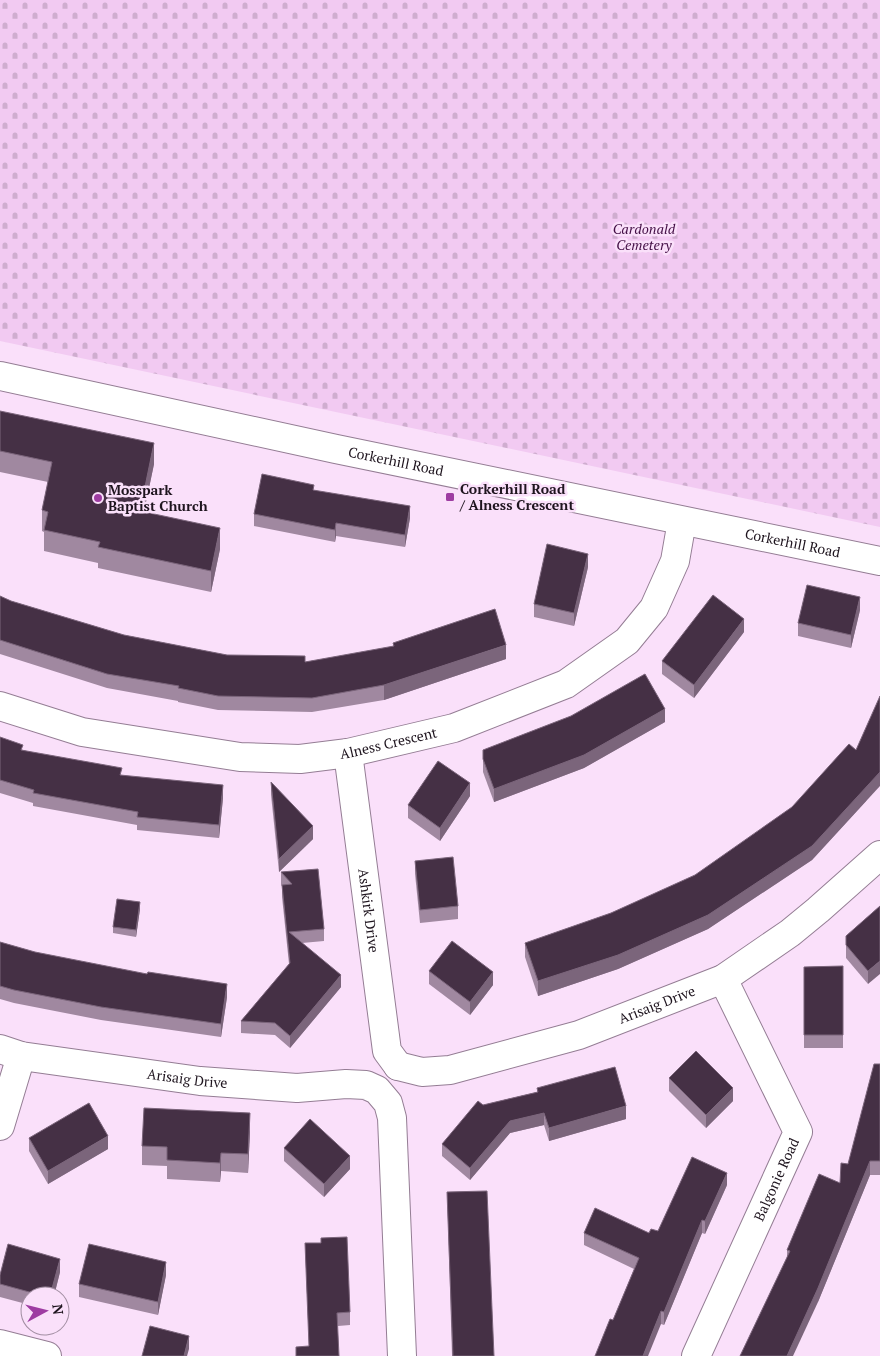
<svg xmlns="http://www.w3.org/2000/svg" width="880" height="1356" viewBox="0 0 880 1356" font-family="'PT Serif',serif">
<defs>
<pattern id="cemetery-stones" width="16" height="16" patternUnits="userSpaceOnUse" patternTransform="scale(1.25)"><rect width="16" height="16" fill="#f2caf2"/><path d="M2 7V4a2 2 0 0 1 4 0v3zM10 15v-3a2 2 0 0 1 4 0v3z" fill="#cfadcf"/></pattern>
</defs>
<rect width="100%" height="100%" fill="#fae0fa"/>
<path fill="url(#cemetery-stones)" d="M0 0H880V527L0 341Z"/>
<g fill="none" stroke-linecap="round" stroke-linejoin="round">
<defs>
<g id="minor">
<path id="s1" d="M0 376 336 449 880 561"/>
<path id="s2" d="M0 706 82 732 240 757 300 759 348 753 454 728 566 684 627 641 654 608 675 561 682 521"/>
<path id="s3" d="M348 753 387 1051 398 1066"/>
<path id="s4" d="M0 1049 21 1056 200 1081 297 1088 346 1084 366 1085 377 1090 388 1103 392 1118 402 1356"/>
<path id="s5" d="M398 1066 422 1072 450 1070 579 1035 723 979 790 933 818 910 880 855"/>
<path d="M0 1126 21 1056"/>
<path d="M0 1344 47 1356"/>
<path id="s6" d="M696 1356 798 1132 723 979"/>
</g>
</defs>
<use href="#minor" stroke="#947d94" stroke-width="30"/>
<use href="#minor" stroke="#fff" stroke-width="28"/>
</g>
<g fill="#a088a0">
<path d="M0 411 154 464 144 511 220 549 211 592 98 568V563L44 551V532L42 531V510L48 482 0 472Z"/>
<path d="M314 490 410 518 405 547 336 536 335 542 254 526V514Z"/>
<path d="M588 567 574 626 534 617V604Z"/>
<path d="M0 596 11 601 124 635 227 655 305 662 393 647V643L506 659 384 700 312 712 218 710 178 702V701L107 688 0 654Z"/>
<path d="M860 610 851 648 798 636V623Z"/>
<path d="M744 632 694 698 662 674V661Z"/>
<path d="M665 722 584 768 494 802 483 772V750Z"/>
<path d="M0 737 23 750 122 775 223 798 219 838 137 830V825L33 806V803L0 793Z"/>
<path d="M271 782 313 839 279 872 271 795Z"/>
<path d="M470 796 440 841 408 818V805Z"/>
<path d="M867 800 812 860 708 929 618 969 538 996 525 957V943L611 913Z"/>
<path d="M415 861 458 906V919L420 923 415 874Z"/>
<path d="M318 869 324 929V941L302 943 341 987 290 1048 275 1035 241 1033V1021L289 964 282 897V886L281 885V872Z"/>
<path d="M880 906 868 984 846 958V936Z"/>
<path d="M140 909 136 937 113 933V927Z"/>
<path d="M0 942 35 952 227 997 221 1037 101 1020 14 1003 0 999Z"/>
<path d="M843 966V1048H804V967Z"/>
<path d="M429 971 493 985 470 1015 429 984Z"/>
<path d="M880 1064V1175H870L818 1302 787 1257V1250L840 1183 848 1164Z"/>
<path d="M669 1078 733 1101 706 1128 669 1091Z"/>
<path d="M537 1088 626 1119 549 1141 544 1125 510 1133 470 1180 442 1156V1144L483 1105 537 1092Z"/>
<path d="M250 1131 248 1173 221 1171 220 1182 167 1179V1166L142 1165V1146Z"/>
<path d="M29 1138 108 1149 48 1184 29 1151Z"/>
<path d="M284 1148 350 1169 324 1197 284 1161Z"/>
<path d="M727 1185 705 1234 702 1233 664 1325 661 1324 613 1320 634 1269 584 1245V1233H649L658 1231Z"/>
<path d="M447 1192 494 1356H452Z"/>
<path d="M305 1243 350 1312V1325L338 1326 309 1346Z"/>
<path d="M60 1272 54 1296H30V1305L0 1297V1275Z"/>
<path d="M166 1275 158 1315 79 1297V1284Z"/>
</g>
<g fill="#7b657b">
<path d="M154 443V464L140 532V511Z"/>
<path d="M410 506V518L405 547V535Z"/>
<path d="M336 523V536L335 542V530Z"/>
<path d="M220 528V549L211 592V571Z"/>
<path d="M588 554V567L574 626V613Z"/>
<path d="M860 597V610L851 648V635Z"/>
<path d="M744 619V632L694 698V685Z"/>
<path d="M506 645V659L384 700V685Z"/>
<path d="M665 709V722L584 768 494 802V789Z"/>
<path d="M880 772V786L812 860 708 929 618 969 538 996V981Z"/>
<path d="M470 783V796L440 841V828Z"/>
<path d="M223 785V798L219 838V825Z"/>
<path d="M313 826V839L279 872V859Z"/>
<path d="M140 902V909L136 937V930Z"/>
<path d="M880 961V974L868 984V971Z"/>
<path d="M493 972V985L470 1015V1002Z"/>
<path d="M341 975V987L290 1048V1036Z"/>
<path d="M227 984V997L221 1037V1024Z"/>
<path d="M733 1088V1101L706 1128V1115Z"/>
<path d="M626 1106V1119L549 1141V1128Z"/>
<path d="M250 1113V1131L248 1173V1154Z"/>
<path d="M544 1113V1125L510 1133 470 1180V1168L510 1121Z"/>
<path d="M108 1136V1149L48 1184V1171Z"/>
<path d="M221 1153V1171L220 1182V1163Z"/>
<path d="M350 1156V1169L324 1197V1184Z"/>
<path d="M870 1161V1175L818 1302 793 1356H787Z"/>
<path d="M727 1173V1185L705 1234V1221Z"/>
<path d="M702 1220V1233L664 1325V1312Z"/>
<path d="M60 1259V1272L54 1296H50Z"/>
<path d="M166 1262V1275L158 1315V1302Z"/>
<path d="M661 1311V1324L648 1356H643Z"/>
<path d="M189 1336V1349L187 1356H184Z"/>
</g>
<g fill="#453045" stroke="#7b657b">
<path d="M0 411 154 443 140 511 220 528 211 571 98 547 100 542 44 530 48 512 42 510 52 462 0 451Z"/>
<path d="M262 474 314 485 313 490 410 506 405 535 336 523 335 530 254 514Z"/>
<path d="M547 544 588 554 574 613 534 604Z"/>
<path d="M807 585 860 597 851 635 798 623Z"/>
<path d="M713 595 744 619 694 685 662 661Z"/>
<path d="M0 596 11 601 124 635 227 655 305 656V662L394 646 393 643 495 609 506 645 384 685 312 698 218 696 178 688 179 686 107 674 0 640Z"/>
<path d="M645 674 665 709 584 755 494 789 483 759V750L571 716Z"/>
<path d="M880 696V772L812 846 708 915 618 955 538 981 525 943 611 913 695 875 792 807 849 744 856 750Z"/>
<path d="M0 737 23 745 21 750 122 768 120 775 223 785 219 825 137 817 138 812 33 793 34 790 0 780Z"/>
<path d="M438 761 470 783 440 828 408 805Z"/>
<path d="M271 782 313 826 279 859Z"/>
<path d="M453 857 458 906 420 910 415 861Z"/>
<path d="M318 869 324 929 289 932 341 975 290 1036 275 1023 241 1021 290 963 282 885 292 884 281 872Z"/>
<path d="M117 899 140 902 136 930 113 927Z"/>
<path d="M880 906V961L868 971 846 945V936Z"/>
<path d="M452 941 493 972 470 1002 429 971Z"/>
<path d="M0 942 35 952 147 974 148 972 227 984 221 1024 101 1007 14 990 0 986Z"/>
<path d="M843 966V1035H804V967Z"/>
<path d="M696 1051 733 1088 706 1115 669 1078Z"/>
<path d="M874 1064H880V1161H870L818 1288 787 1356H740L790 1251 787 1250 819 1174 840 1183 841 1163 848 1164Z"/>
<path d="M615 1067 626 1106 549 1128 544 1113 510 1121 470 1168 442 1144 478 1101 483 1105 538 1092 537 1088Z"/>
<path d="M89 1103 108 1136 48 1171 29 1138Z"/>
<path d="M144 1108 250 1113 248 1154 221 1153 220 1163 167 1160V1147L142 1146Z"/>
<path d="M310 1119 350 1156 324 1184 284 1148Z"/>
<path d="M692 1157 727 1173 705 1221 702 1220 664 1312 661 1311 643 1356H595L610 1319 613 1320 639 1258 584 1233 595 1208 649 1233 651 1229 658 1231Z"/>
<path d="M487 1191 494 1356H453L447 1192Z"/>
<path d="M347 1237 350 1312 337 1313 339 1356H296V1347L309 1346 305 1243H321V1238Z"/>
<path d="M8 1244 60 1259 50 1296H44L0 1284V1275Z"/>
<path d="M89 1244 166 1262 158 1302 79 1284Z"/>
<path d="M150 1326 189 1336 184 1356H142Z"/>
</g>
<g fill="#9e3ca2" stroke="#fae0fa" stroke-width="2">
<rect x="445" y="492" width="10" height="10" rx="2.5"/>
<circle cx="98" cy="498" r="5"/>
</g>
<g text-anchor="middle" stroke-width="5" stroke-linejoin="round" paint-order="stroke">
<g font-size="14" font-style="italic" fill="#430e45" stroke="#fae0fa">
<text x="644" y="234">Cardonald<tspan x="644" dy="16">Cemetery</tspan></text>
</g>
<g font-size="14" fill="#1e141e" stroke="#fae0fa">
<text dy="5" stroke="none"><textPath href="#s1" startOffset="405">Corkerhill Road</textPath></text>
<text dy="5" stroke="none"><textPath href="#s1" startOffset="810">Corkerhill Road</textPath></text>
<text dy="5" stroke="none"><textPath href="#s2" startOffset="396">Alness Crescent</textPath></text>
<text dy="5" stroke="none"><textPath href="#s3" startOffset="159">Ashkirk Drive</textPath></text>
<text dy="5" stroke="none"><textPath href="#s5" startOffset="270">Arisaig Drive</textPath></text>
<text dy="5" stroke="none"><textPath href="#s4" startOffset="190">Arisaig Drive</textPath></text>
<text dy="5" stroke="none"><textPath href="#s6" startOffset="194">Balgonie Road</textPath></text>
</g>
<g font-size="14" font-weight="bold" fill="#1e141e" stroke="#fae0fa" text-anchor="start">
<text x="460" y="494">Corkerhill Road<tspan x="460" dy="16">/ Alness Crescent</tspan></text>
<text x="108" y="495">Mosspark<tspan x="108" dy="16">Baptist Church</tspan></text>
</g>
</g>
<g transform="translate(45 1311) rotate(83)"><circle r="24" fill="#fae0fa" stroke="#a28ea2"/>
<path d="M0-4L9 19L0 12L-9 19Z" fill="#9e3ca2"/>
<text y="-8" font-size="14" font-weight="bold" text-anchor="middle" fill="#1e141e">N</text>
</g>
</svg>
